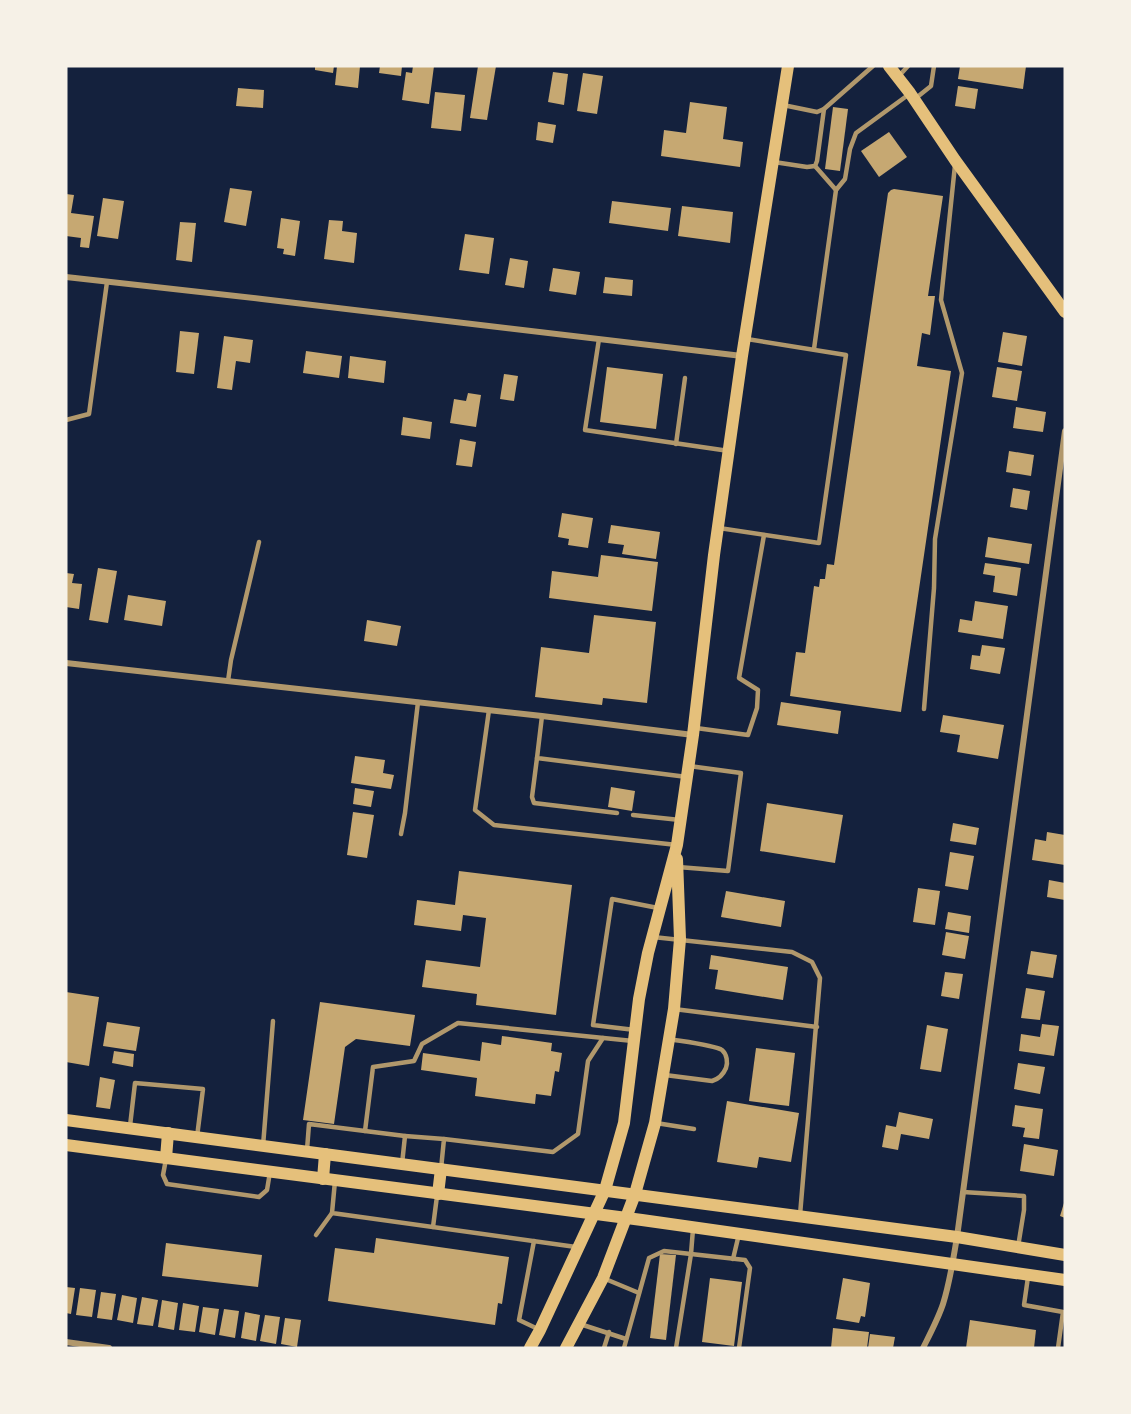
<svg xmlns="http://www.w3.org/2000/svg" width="1131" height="1414" viewBox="0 0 1131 1414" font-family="'Public Sans',sans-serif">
<rect width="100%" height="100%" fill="#14213d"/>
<g fill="#c6a872">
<path d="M315 66H334L333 73 315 70Z"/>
<path d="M337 66H360L358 88 335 85Z"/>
<path d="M380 66H402L401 76 379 73Z"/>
<path d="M413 66H434L429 104 402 100 406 72 412 73Z"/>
<path d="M478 66H496L487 120 470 118Z"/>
<path d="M960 66H1026L1023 89 958 79Z"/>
<path d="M553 72 568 74 564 105 548 102Z"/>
<path d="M583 73 603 76 597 114 577 111Z"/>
<path d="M958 86 978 89 975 109 955 106Z"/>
<path d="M238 88 264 90 263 108 236 106Z"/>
<path d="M435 92 465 95 461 131 431 128Z"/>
<path d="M690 102 727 107 723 139 743 142 740 167 661 156 664 130 686 133Z"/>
<path d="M833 107 848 109 840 171 825 169Z"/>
<path d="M538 122 556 125 553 143 536 140Z"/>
<path d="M889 132 907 157 879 177 861 151Z"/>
<path d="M230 188 252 191 246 226 224 222Z"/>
<path d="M894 189 943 196 928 296H935L930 335 922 333 917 366 951 371 901 712 790 696 796 652 805 653 814 586 819 587 820 579H825L827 564 834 565 888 193 891 190Z"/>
<path d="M66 194 74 195 71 213 94 216 89 248 80 247 81 238 66 236Z"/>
<path d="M103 198 124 201 118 239 97 236Z"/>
<path d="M612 201 671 208 668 231 609 223Z"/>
<path d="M682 206 733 212 730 243 678 236Z"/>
<path d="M281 218 300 221 295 256 283 254 284 249 277 248Z"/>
<path d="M329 220 343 221 342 231 357 233 354 263 324 259Z"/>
<path d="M180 222 196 223 192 262 176 260Z"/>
<path d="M465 234 494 238 489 274 459 270Z"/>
<path d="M510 258 528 261 524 288 505 285Z"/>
<path d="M553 268 580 272 576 295 549 291Z"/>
<path d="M605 277 633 280 632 296 603 293Z"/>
<path d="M180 331 199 333 194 374 176 372Z"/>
<path d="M1003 332 1027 336 1022 366 998 362Z"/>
<path d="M224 336 253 340 250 363 236 361 232 390 217 388Z"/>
<path d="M306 351 342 356 339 378 303 373Z"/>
<path d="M350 356 386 361 384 383 348 378Z"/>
<path d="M607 367 663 374 656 429 600 422Z"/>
<path d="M997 367 1022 371 1017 401 992 397Z"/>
<path d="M504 374 518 376 514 401 500 399Z"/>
<path d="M468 393 481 395 476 427 450 423 454 399 466 401Z"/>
<path d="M1016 407 1046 412 1043 432 1013 428Z"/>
<path d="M403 417 432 422 430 439 401 435Z"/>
<path d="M460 439 476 442 472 467 456 465Z"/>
<path d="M1009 451 1034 455 1031 476 1006 472Z"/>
<path d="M1013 488 1030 491 1027 510 1010 507Z"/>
<path d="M562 513 593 518 588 548 568 545 569 539 558 537Z"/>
<path d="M611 525 660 532 656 559 622 554 624 545 608 543Z"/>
<path d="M988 537 1032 544 1029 564 985 557Z"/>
<path d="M601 555 658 562 652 611 549 598 552 571 598 577Z"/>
<path d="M985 563 1021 568 1017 596 993 592 995 576 983 574Z"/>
<path d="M98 568 117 571 108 623 89 620Z"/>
<path d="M66 573 74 574 72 583 82 584 79 609 66 607Z"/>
<path d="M128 595 166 601 162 626 124 620Z"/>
<path d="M975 601 1008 606 1003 639 958 632 960 619 972 621Z"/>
<path d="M594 615 656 622 647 703 603 698 602 705 535 697 541 647 589 653Z"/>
<path d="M367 620 401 626 397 646 364 641Z"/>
<path d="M982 645 1005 648 1000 674 970 669 972 655 980 656Z"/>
<path d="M781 702 841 711 838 734 777 725Z"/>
<path d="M943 715 1004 725 998 759 957 752 960 735 940 732Z"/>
<path d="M355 756 385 760 383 773 394 775 391 789 351 783Z"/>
<path d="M611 787 635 791 632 811 608 807Z"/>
<path d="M355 788 374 791 371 807 353 804Z"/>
<path d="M767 803 843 815 835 863 760 851Z"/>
<path d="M353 812 374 815 367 858 347 855Z"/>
<path d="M953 823 979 828 976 845 950 841Z"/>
<path d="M1047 832 1065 835V865L1032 860 1035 839 1046 841Z"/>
<path d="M950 852 974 856 968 890 945 886Z"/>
<path d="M459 871 572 885 556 1015 476 1005 477 994 422 987 426 960 480 967 486 918 463 915 461 931 414 925 417 900 455 905Z"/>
<path d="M1049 880 1065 883V900L1047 897Z"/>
<path d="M918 888 940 891 935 925 913 922Z"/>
<path d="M726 891 785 901 781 927 721 917Z"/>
<path d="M948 912 971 916 969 933 945 929Z"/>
<path d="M946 932 969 936 965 959 942 955Z"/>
<path d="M1031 951 1057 955 1053 978 1027 974Z"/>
<path d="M711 955 788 967 783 1000 715 989 718 970 709 969Z"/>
<path d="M945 972 963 974 959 999 941 996Z"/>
<path d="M1026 988 1045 991 1040 1020 1021 1018Z"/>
<path d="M66 992 99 997 89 1066 66 1062Z"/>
<path d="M320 1002 415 1015 410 1046 356 1039 345 1047 334 1124 303 1120Z"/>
<path d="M107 1022 140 1027 136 1051 103 1046Z"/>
<path d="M1042 1024 1059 1026 1054 1056 1019 1051 1021 1034 1040 1037Z"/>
<path d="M927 1025 948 1029 941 1072 920 1069Z"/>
<path d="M502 1036 552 1043 551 1051 562 1053 559 1072 555 1071 551 1096 536 1094 535 1104 475 1096 477 1078 421 1070 423 1053 480 1061 482 1042 501 1045Z"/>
<path d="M756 1048 795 1053 789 1106 749 1101Z"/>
<path d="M114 1051 134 1054 133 1067 112 1063Z"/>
<path d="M1018 1063 1045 1067 1040 1094 1014 1089Z"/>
<path d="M100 1077 115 1080 110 1109 96 1107Z"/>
<path d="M727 1101 799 1113 791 1162 759 1157 757 1168 717 1162Z"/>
<path d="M1015 1105 1043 1109 1039 1139 1023 1137 1025 1128 1012 1126Z"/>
<path d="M899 1112 933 1119 929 1139 901 1134 898 1150 882 1147 886 1125 896 1127Z"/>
<path d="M1024 1144 1058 1150 1054 1176 1020 1171Z"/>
<path d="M1064 1203H1065V1218L1060 1216Z"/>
<path d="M376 1238 509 1257 502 1304 498 1303 495 1325 328 1301 335 1248 374 1253Z"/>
<path d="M166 1243 262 1255 258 1287 162 1276Z"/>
<path d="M660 1254 676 1255 666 1340 650 1338Z"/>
<path d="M710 1278 742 1282 734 1346 702 1342Z"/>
<path d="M843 1278 870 1283 865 1317 861 1316 859 1323 836 1319Z"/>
<path d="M66 1287 75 1288 71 1314 66 1313Z"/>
<path d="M80 1288 96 1290 92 1317 76 1315Z"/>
<path d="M101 1292 116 1294 112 1320 97 1318Z"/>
<path d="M122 1295 137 1298 133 1323 117 1320Z"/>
<path d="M142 1297 158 1300 153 1326 137 1324Z"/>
<path d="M162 1300 178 1303 174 1330 158 1327Z"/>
<path d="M183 1303 199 1306 195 1332 179 1330Z"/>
<path d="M203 1307 219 1309 215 1335 199 1332Z"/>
<path d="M224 1309 239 1311 235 1338 219 1335Z"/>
<path d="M245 1312 260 1315 256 1341 241 1338Z"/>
<path d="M265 1315 280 1317 276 1344 260 1341Z"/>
<path d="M285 1318 301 1320 297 1347 281 1344Z"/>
<path d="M970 1320 1036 1330 1034 1348H966Z"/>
<path d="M833 1328 869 1332 867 1348H831Z"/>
<path d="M870 1334 895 1337 893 1348H868Z"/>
</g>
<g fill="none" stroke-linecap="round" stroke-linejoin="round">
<g stroke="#b1986c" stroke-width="4.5">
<path d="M898 77 908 66"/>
<path d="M916 98 931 86 934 66"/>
<path d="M783 105 817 112 824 109 873 66"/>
<path d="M774 162 807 167 815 166 817 161 824 109"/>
<path d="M815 166 836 190"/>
<path d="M599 339 585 430 729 451"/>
<path d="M814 349 836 190 845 179 850 149 856 133 908 95"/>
<path d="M66 420 89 414 107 282"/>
<path d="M676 444 685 378"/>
<path d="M719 528 819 543 846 355 747 339"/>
<path d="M228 681 231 660 259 542"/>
<path d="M924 709 934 588 935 539 962 373 941 300 955 165"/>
<path d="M489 710 475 810 494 825 677 845"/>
<path d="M542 716 537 758 687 777"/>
<path d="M696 728 748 735 757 708 758 690 739 678 764 535"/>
<path d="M537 758 532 797 534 803 617 813"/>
<path d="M633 815 680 820"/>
<path d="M401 834 405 813 418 702"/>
<path d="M678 867 728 871 741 773 689 766"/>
<path d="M653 937 792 952 812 962 820 978 800 1215"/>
<path d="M674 1009 817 1027"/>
<path d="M635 1030 593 1025 612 899 658 908"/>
<path d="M665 1075 712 1081C719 1079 723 1075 726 1068 728 1063 727 1054 722 1050 715 1045 680 1041 669 1039"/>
<path d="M656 1123 694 1129"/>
<path d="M130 1126 135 1083 203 1089 197 1137"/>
<path d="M365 1131 373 1067 414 1061 422 1044 458 1023 633 1041"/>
<path d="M405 1136 444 1139 441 1169"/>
<path d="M444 1139 553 1152 578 1134 588 1061 603 1038"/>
<path d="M263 1146 273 1021"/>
<path d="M307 1150 309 1124 405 1136 402 1164"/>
<path d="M166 1159 163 1175 167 1184 259 1197 267 1190 270 1172"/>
<path d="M335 1181 332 1213 576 1247"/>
<path d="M963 1192 1024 1196V1210L1018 1247"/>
<path d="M433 1227 437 1196"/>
<path d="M316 1235 332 1213"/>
<path d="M534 1241 519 1320 538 1329"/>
<path d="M733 1259 739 1234"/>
<path d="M1028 1277 1024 1305 1063 1312 1058 1348"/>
<path d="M603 1278 639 1293"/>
<path d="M580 1324 626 1339"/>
<path d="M604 1348 609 1332"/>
<path d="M624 1348 649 1258 664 1251 745 1260 750 1268 739 1348"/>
<path d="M676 1348 691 1254 693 1229"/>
</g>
<g stroke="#b1986c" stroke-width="6">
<path d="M66 277 262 299 742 356"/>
<path d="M66 663 542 716 693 735"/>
<path d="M66 1342 109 1348"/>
<path d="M923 1348C930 1334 938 1319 943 1304 950 1282 953 1260 957 1237L1065 431"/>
</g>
<g stroke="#e5c07b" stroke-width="12">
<path d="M889 66 910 93 955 160 1065 312"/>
<path d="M66 1120 957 1237 1065 1255"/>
<path d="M66 1145 642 1220 1065 1280"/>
<path d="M166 1158 168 1133"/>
<path d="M323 1179 325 1154"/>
<path d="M438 1194 441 1169"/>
<path d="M530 1348 540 1330 605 1190 624 1123 639 999 648 953 677 845 693 735 714 555 742 356 788 66"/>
<path d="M566 1348 603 1278 635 1194 655 1123 674 1009 680 939 677 859"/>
</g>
</g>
<rect width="1131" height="1414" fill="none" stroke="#f6f1e7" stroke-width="135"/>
</svg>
